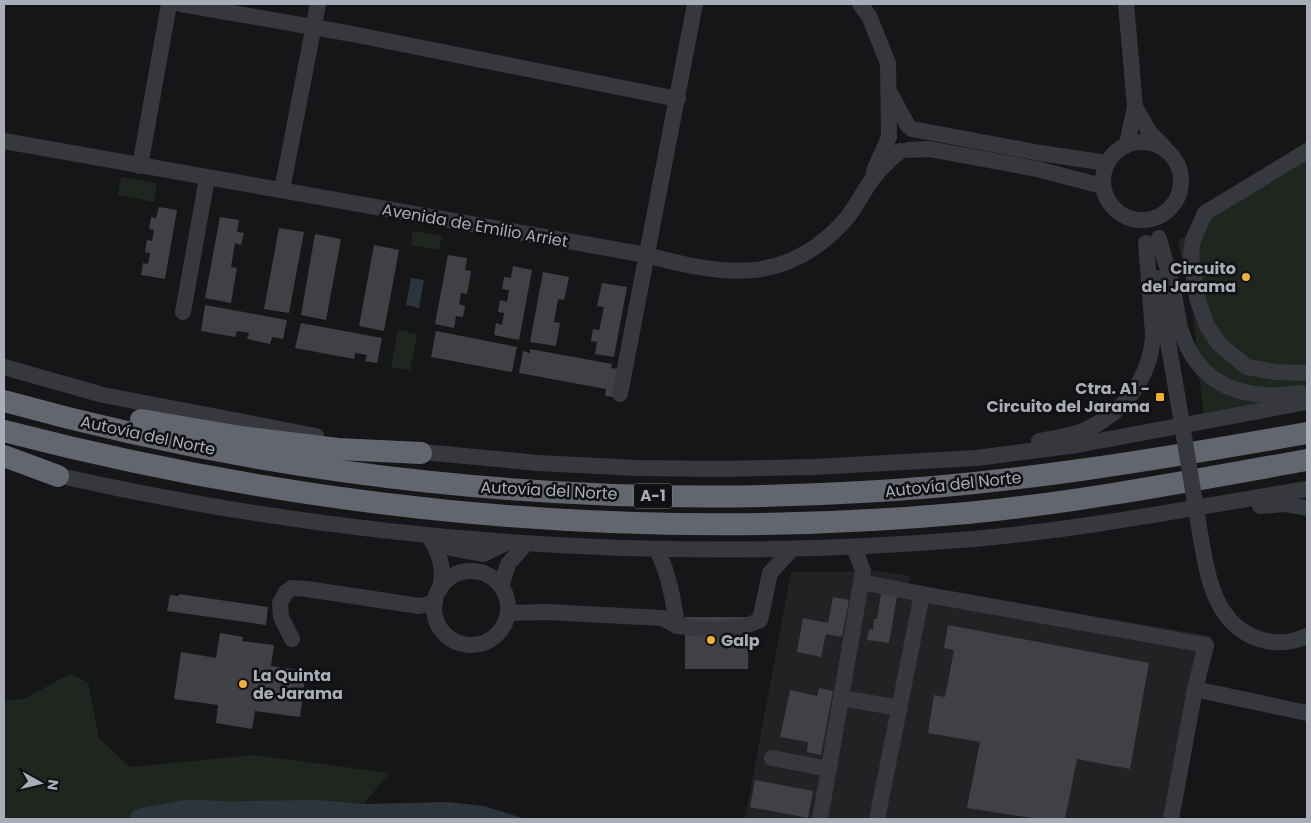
<svg xmlns="http://www.w3.org/2000/svg" width="1311" height="823" viewBox="0 0 1311 823" font-family="Poppins,sans-serif">
<rect width="100%" height="100%" fill="#161618"/>
<path fill="#222225" d="M880 571 911 576 909 584 1211 636 1176 819H745L791 572Z"/>
<g fill="#1e261f">
<path d="M1307 148V397L1203 413 1193 313 1178 241Z"/>
<path d="M121 177 157 183 154 202 118 195Z"/>
<path d="M413 231 442 236 439 250 411 245Z"/>
<path d="M398 330 417 334 410 370 391 367Z"/>
<path d="M70 674 88 682 99 738 130 767 254 755 389 773 364 804 320 800 226 810 221 819H4V700L24 699Z"/>
</g>
<g fill="#2c353c">
<path d="M411 278 424 280 419 308 406 305Z"/>
<path d="M320 800 364 804 448 802 484 806 525 819H221L226 810 240 801Z"/>
</g>
<g fill="none" stroke-linecap="round" stroke-linejoin="round">
<path stroke="#2c353c" stroke-width="21" d="M140 819 187 810 256 813"/>
</g>
<g fill="#404145">
<path d="M159 207 177 210 165 279 141 275 143 263 148 264 150 253 145 252 147 240 152 241 154 230 149 229 151 217 156 218Z"/>
<path d="M220 217 239 220 237 232 244 233 241 245 235 243 231 267 237 268 231 303 205 298Z"/>
<path d="M279 228 304 232 289 313 264 309Z"/>
<path d="M315 234 341 239 326 320 301 315Z"/>
<path d="M374 245 399 250 384 331 359 326Z"/>
<path d="M448 255 467 258 465 270 471 271 467 294 461 293 459 304 465 306 463 317 456 316 454 328 435 324Z"/>
<path d="M513 266 532 270 519 340 494 335 496 323 502 325 504 313 498 312 500 300 507 302 509 290 502 289 504 277 511 278Z"/>
<path d="M543 272 569 277 564 300 558 299 554 322 560 323 556 346 530 342Z"/>
<path d="M602 283 627 287 614 357 595 354 597 342 591 341 593 329 599 330 604 307 597 306Z"/>
<path d="M205 305 287 320 283 339 272 337 270 344 247 339 249 333 237 331 235 337 201 331Z"/>
<path d="M301 323 382 338 377 363 365 361 367 355 355 353 354 359 295 348Z"/>
<path d="M436 331 517 347 512 372 431 357Z"/>
<path d="M530 349 612 364 611 368 619 369 613 397 605 396 606 389 519 373 523 351 530 353Z"/>
<path d="M179 594 268 607 266 625 167 611 170 595 179 596Z"/>
<path d="M881 594 897 596 889 643 867 640 869 629 873 630 874 619H877Z"/>
<path d="M833 597 849 600 842 637 826 634 821 657 797 652 803 618 828 623Z"/>
<path d="M685 617H749L748 669H685Z"/>
<path d="M948 625 1149 663 1130 769 1077 759 1065 819H1038L967 808 980 742 928 733 934 695 945 697 954 650 944 648Z"/>
<path d="M220 633 243 637 242 641 274 645 271 666 306 671 300 717 255 711 252 729 216 723 218 705 174 699 181 652 216 658Z"/>
<path d="M819 688 833 691 821 755 807 752 808 742 780 737 790 690 817 696Z"/>
<path d="M755 780 813 791 808 818 750 807Z"/>
</g>
<g fill="none" stroke-linecap="round" stroke-linejoin="round">
<g stroke="#37383d" stroke-width="16">
<path d="M181 4 347 33 678 99"/>
<path d="M860 4 869 16 888 63 889 137 874 171"/>
<path d="M1126 4 1135 107 1127 144"/>
<path d="M890 93 908 126"/>
<path d="M1135 107 1150 133 1164 147"/>
<path d="M912 129 1040 153 1107 163"/>
<path d="M4 141 646 255C725 276 787 286 846 219 855 209 861 195 869 184 877 171 888 161 900 151"/>
<circle cx="1142" cy="181" r="39"/>
<path d="M908 150 929 149 1037 169 1102 186"/>
<path d="M1307 151 1205 213 1193 240 1191 254 1197 298 1207 326 1219 344 1247 367 1275 372 1307 373"/>
<path d="M140 166 169 4"/>
<path d="M282 190 318 4"/>
<path d="M1159 238C1163 255 1169 272 1173 289 1176 303 1177 317 1181 331 1200 388 1245 401 1300 393"/>
<path d="M1157 278 1178 400"/>
<path d="M183 312 207 178"/>
<path d="M4 367 103 395 316 436"/>
<path d="M620 394 695 4"/>
<path d="M1039 441C1054 438 1071 436 1085 430 1124 413 1151 377 1153 334L1146 243"/>
<path d="M412 451 538 463 638 468 721 469 814 467 976 458 1077 445 1307 402"/>
<path d="M47 473C353 543 660 565 973 539 1085 529 1196 507 1307 489"/>
<path d="M1260 506 1285 504 1307 508"/>
<path d="M1201 539C1208 578 1215 624 1259 639 1275 644 1292 643 1307 636"/>
<path d="M431 540C441 556 444 570 440 589"/>
<path d="M434 545 483 554 504 544"/>
<path d="M657 550C669 574 673 598 677 626 706 630 733 634 760 620L770 573 792 549"/>
<circle cx="471" cy="608" r="37"/>
<path d="M861 582 922 594"/>
<path d="M501 586 508 564 525 545"/>
<path d="M508 613 547 612 662 618 677 626"/>
<path d="M292 639 281 617 280 603 286 592 292 588 307 589 419 606 435 603"/>
<path d="M1195 689 1307 713"/>
<path d="M841 698 900 708"/>
<path d="M772 758 829 769"/>
<path d="M820 819 863 571 854 547"/>
<path d="M877 819 922 594 1206 645 1195 689 1171 819"/>
</g>
<g stroke="#63666e" stroke-width="22">
<path d="M4 401C281 478 574 509 862 492 1012 484 1160 459 1307 433"/>
<path d="M141 420 241 437 338 449 421 453"/>
<path d="M4 431C321 513 641 543 967 513 1082 502 1194 480 1307 460"/>
<path d="M4 456 58 476"/>
</g>
<path stroke="#37383d" stroke-width="16" d="M1178 400 1201 539"/>
</g>
<g fill="#f2b134" stroke="#111113" stroke-width="2">
<circle cx="1246" cy="277" r="5"/>
<rect x="1155" y="392" width="10" height="10" rx="2.5"/>
<circle cx="711" cy="640" r="5"/>
<circle cx="243" cy="684" r="5"/>
</g>
<g text-anchor="middle" stroke-width="5" stroke-linejoin="round" paint-order="stroke">
<rect fill="#111113" stroke="#7b7e86" stroke-width="1" x="634" y="483.5" width="38" height="25" rx="4"/>
<g font-size="15" font-weight="bold" fill="#a8adb8">
<text x="653" y="501">A-1</text>
</g>
<g font-size="16" fill="#a8adb8" stroke="#111113">
<text transform="translate(475 225) rotate(10)" y="6">Avenida de Emilio Arriet</text>
<text transform="translate(148 435) rotate(12)" y="6">Autovía del Norte</text>
<text transform="translate(953 484) rotate(-6)" y="6">Autovía del Norte</text>
<text transform="translate(549 490) rotate(3)" y="6">Autovía del Norte</text>
</g>
<g font-size="16" font-weight="bold" fill="#a8adb8" stroke="#111113" text-anchor="end">
<text x="1236" y="274">Circuito<tspan x="1236" dy="18">del Jarama</tspan></text>
<text x="1150" y="394">Ctra. A1 -<tspan x="1150" dy="18">Circuito del Jarama</tspan></text>
<text x="721" y="646" text-anchor="start">Galp</text>
<text x="253" y="681" text-anchor="start">La Quinta<tspan x="253" dy="18">de Jarama</tspan></text>
</g>
</g>
<rect width="1311" height="823" fill="none" stroke="#a8adb8" stroke-width="10"/>
<g transform="translate(40 783) rotate(98)" stroke="#111113" stroke-width="4" paint-order="stroke">
<path d="M0-4L9 19L0 12L-9 19Z" fill="#a8adb8"/>
<text y="-8" font-size="14" font-weight="bold" text-anchor="middle" fill="#a8adb8">N</text>
</g>
</svg>
